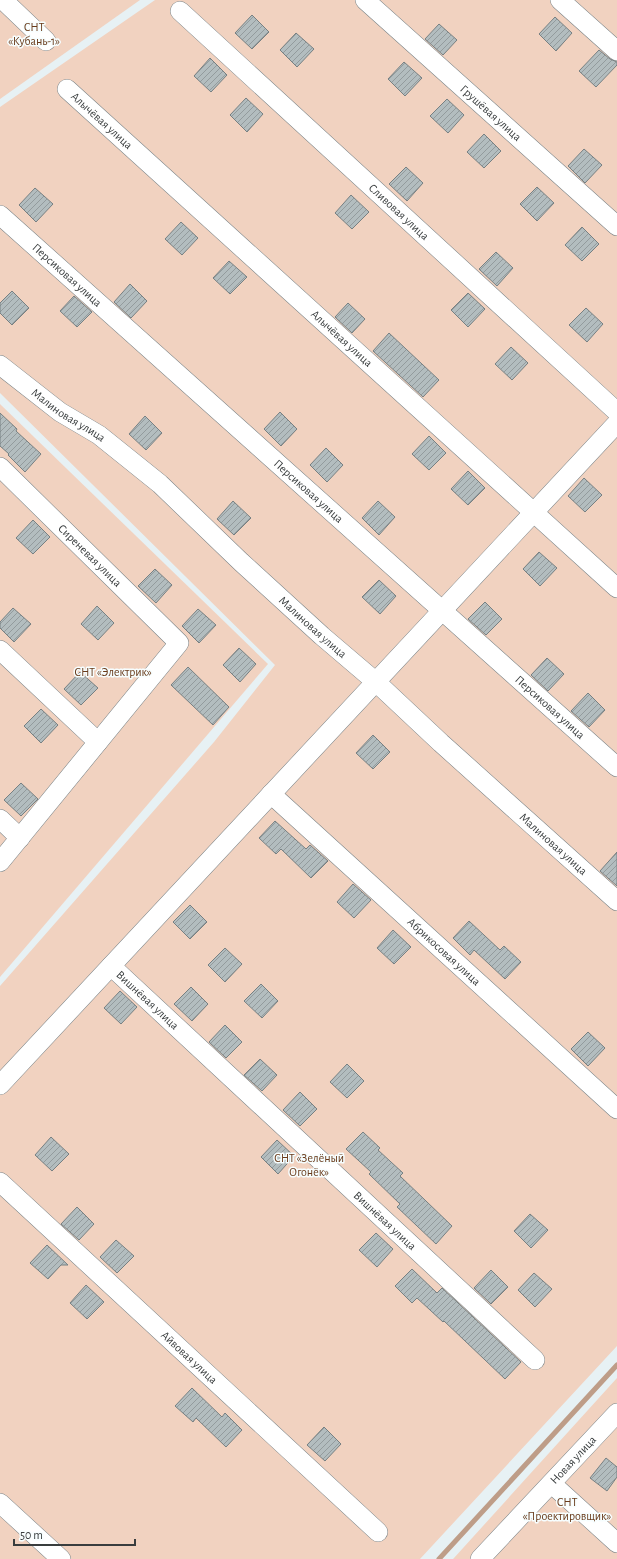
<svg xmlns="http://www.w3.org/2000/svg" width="617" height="1559" viewBox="0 0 617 1559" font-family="'Alegreya Sans',sans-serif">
<defs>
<pattern id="building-hatch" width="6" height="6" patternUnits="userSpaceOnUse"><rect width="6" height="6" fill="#b3bdbf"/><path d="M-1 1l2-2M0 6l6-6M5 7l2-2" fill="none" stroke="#939b9d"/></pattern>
</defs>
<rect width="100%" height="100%" fill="#e7f1f4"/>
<g fill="#f1d2c0">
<path d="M0 0H140L0 99Z"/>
<path d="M155 0H617V1346L420 1559H0V986L214 742 275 665 0 393V107Z"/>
<path d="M0 404 268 664 0 977Z"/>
<path d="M617 1378V1559H453L454 1558Z"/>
</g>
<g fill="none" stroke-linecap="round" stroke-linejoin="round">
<path stroke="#be9d88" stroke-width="5" d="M439 1559 617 1365"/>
</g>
<g fill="url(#building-hatch)" stroke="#778082">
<path d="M252 15 269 32 252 49 235 33Z"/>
<path d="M555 17 572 33 556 51 539 34Z"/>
<path d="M439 24 457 40 443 55 425 39Z"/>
<path d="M296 33 314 49 297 67 280 50Z"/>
<path d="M599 50 610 59 617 62V65L596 87 579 71Z"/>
<path d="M210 58 227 75 211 92 194 76Z"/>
<path d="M404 62 422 78 405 96 388 79Z"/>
<path d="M246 98 263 114 247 132 230 115Z"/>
<path d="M447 99 464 115 448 133 430 116Z"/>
<path d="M484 134 501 151 484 168 467 152Z"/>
<path d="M584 149 602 165 585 183 568 166Z"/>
<path d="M406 167 423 183 407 201 389 184Z"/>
<path d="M537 187 554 203 537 221 520 204Z"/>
<path d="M35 188 53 204 36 222 19 205Z"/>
<path d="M351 195 369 212 352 229 335 213Z"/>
<path d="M181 222 198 238 182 255 165 239Z"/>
<path d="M582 227 599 244 582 261 565 245Z"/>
<path d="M496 252 513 268 497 286 479 269Z"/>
<path d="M229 261 247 277 230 294 213 278Z"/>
<path d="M130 284 147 301 131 318 114 302Z"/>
<path d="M12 291 29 308 12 325 0 313V303Z"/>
<path d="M468 293 485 309 468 327 451 310Z"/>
<path d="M74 296 92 312 77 327 60 311Z"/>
<path d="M348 303 365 319 352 333 335 317Z"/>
<path d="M586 308 603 324 587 342 569 325Z"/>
<path d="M389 333 439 380 423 397 373 351Z"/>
<path d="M511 347 528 363 512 380 495 364Z"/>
<path d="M280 412 297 429 281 446 264 429Z"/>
<path d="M0 413 17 429 16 431 41 454 25 472 8 455 9 454 0 446Z"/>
<path d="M145 416 162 433 146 450 129 434Z"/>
<path d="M429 436 446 453 429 470 412 454Z"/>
<path d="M326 448 343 465 327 482 310 465Z"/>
<path d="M468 471 485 488 468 505 451 489Z"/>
<path d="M584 478 602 495 585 512 568 496Z"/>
<path d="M233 501 251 518 234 535 217 519Z"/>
<path d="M378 501 395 517 379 535 362 518Z"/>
<path d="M33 520 50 537 33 554 16 538Z"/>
<path d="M539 552 557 568 540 586 523 569Z"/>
<path d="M155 569 172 585 156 603 138 586Z"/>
<path d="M379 580 396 596 380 614 362 597Z"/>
<path d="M485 602 502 619 486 635 468 619Z"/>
<path d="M97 606 114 623 98 640 81 624Z"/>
<path d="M13 608 31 624 14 642 0 628V622Z"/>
<path d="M198 609 216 625 199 643 182 626Z"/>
<path d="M239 648 256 664 240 682 223 665Z"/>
<path d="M547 658 564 674 548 691 531 675Z"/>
<path d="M188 667 229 707 213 725 171 685Z"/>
<path d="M80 672 98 688 81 705 64 689Z"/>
<path d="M588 693 605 710 589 727 571 711Z"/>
<path d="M41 709 58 725 41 743 24 726Z"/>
<path d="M373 735 390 752 373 769 356 753Z"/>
<path d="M21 783 38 799 21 816 4 800Z"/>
<path d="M275 821 306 849 310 845 328 861 311 878 281 849 276 854 259 838Z"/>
<path d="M617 852V886L600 871Z"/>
<path d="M353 884 371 900 354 918 337 902Z"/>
<path d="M190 905 207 922 190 939 173 922Z"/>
<path d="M469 921 500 950 504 946 521 962 505 979 474 950 470 955 453 938Z"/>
<path d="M393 930 411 947 394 964 377 948Z"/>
<path d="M225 948 242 964 225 982 208 965Z"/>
<path d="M261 984 278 1001 262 1018 244 1001Z"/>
<path d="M191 987 208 1004 192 1021 174 1004Z"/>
<path d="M120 991 137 1007 121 1024 104 1008Z"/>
<path d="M225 1025 242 1042 226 1058 209 1042Z"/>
<path d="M588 1032 605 1048 588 1066 571 1049Z"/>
<path d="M260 1059 277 1075 262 1091 244 1075Z"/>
<path d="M347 1064 364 1081 347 1098 330 1082Z"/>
<path d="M300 1092 317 1109 300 1126 283 1110Z"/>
<path d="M363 1132 380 1148 378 1150 403 1173 400 1176 452 1226 436 1244 397 1207 400 1204 369 1174 371 1172 346 1149Z"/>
<path d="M51 1137 69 1154 52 1171 35 1155Z"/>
<path d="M277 1140 294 1156 278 1174 261 1157Z"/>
<path d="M77 1207 94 1224 79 1240 61 1224Z"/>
<path d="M530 1214 548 1230 531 1248 514 1231Z"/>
<path d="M376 1233 393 1249 377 1267 359 1250Z"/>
<path d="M116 1240 134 1256 117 1273 100 1257Z"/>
<path d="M47 1245 68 1265H61L48 1279 30 1263Z"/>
<path d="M412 1269 437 1293 442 1288 521 1362 505 1379 444 1321 443 1322 417 1298 412 1303 395 1286Z"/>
<path d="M491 1270 508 1287 491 1304 474 1288Z"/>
<path d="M534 1273 552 1289 535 1307 518 1290Z"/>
<path d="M86 1285 104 1302 87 1319 70 1303Z"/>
<path d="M192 1388 222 1417 225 1413 242 1430 226 1447 196 1418 193 1422 175 1406Z"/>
<path d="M324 1427 341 1444 325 1461 307 1445Z"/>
<path d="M606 1458 617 1467V1477L607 1491 590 1478Z"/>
</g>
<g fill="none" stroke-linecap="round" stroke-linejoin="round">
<defs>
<g id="minor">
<path d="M3 0 46 41"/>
<path id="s1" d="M365 0 617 226"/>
<path d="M560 0 617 51"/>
<path id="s2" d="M180 11 617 412"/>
<path id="s3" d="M67 89 617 588"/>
<path id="s4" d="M0 215 617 767"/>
<path id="s5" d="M0 365 60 412 99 435 160 484 241 562 322 636 376 682 441 743 617 901"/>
<path id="s6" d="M0 467 179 643 0 862"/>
<path d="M0 650 98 742"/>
<path id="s7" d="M271 794 617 1109"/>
<path d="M0 819 20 838"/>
<path id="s8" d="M111 966 535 1360"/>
<path d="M0 1085 617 423"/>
<path id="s9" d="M0 1182 378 1532"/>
<path d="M552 1484 617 1543"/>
<path d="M0 1503 61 1559"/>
<path id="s10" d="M480 1559 617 1413"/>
</g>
</defs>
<use href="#minor" stroke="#7a8386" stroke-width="20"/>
<use href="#minor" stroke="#fff" stroke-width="19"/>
</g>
<g text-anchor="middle" stroke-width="3" stroke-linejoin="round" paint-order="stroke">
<g font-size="12" fill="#693b1b" stroke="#f7feff">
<text x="34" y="31">СНТ<tspan x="34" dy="14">«Кубань-1»</tspan></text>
<text x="113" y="676">СНТ «Электрик»</text>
<text x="309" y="1162">СНТ «Зелёный<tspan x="309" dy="14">Огонёк»</tspan></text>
<text x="567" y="1506">СНТ<tspan x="567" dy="14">«Проектировщик»</tspan></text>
</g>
<g font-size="12" fill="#393d3e" stroke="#f7feff">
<text dy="4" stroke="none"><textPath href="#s1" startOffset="169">Грушёвая улица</textPath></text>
<text dy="4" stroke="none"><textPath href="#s3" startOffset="47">Алычёвая улица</textPath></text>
<text dy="4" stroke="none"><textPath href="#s2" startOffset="297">Сливовая улица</textPath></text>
<text dy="4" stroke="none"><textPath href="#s4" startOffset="90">Персиковая улица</textPath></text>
<text dy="4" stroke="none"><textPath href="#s3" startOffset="371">Алычёвая улица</textPath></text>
<text dy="4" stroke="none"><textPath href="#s5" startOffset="85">Малиновая улица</textPath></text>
<text dy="4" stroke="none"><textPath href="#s4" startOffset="414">Персиковая улица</textPath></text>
<text dy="4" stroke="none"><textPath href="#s6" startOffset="126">Сиреневая улица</textPath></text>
<text dy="4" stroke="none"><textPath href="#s5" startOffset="409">Малиновая улица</textPath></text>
<text dy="4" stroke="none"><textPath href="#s4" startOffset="738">Персиковая улица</textPath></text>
<text dy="4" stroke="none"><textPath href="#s5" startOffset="733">Малиновая улица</textPath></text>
<text dy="4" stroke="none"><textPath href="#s7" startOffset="234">Абрикосовая улица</textPath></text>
<text dy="4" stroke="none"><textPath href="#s8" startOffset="50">Вишнёвая улица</textPath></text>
<text dy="4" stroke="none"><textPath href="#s8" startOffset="374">Вишнёвая улица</textPath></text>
<text dy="4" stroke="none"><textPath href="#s9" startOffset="258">Айвовая улица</textPath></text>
<text dy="4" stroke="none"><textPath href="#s10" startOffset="136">Новая улица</textPath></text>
</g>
</g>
<path d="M14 1539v6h121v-6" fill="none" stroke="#393d3e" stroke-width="2"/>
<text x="20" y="1539" font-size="12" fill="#393d3e" stroke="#f7feff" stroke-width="3" paint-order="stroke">50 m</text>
</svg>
